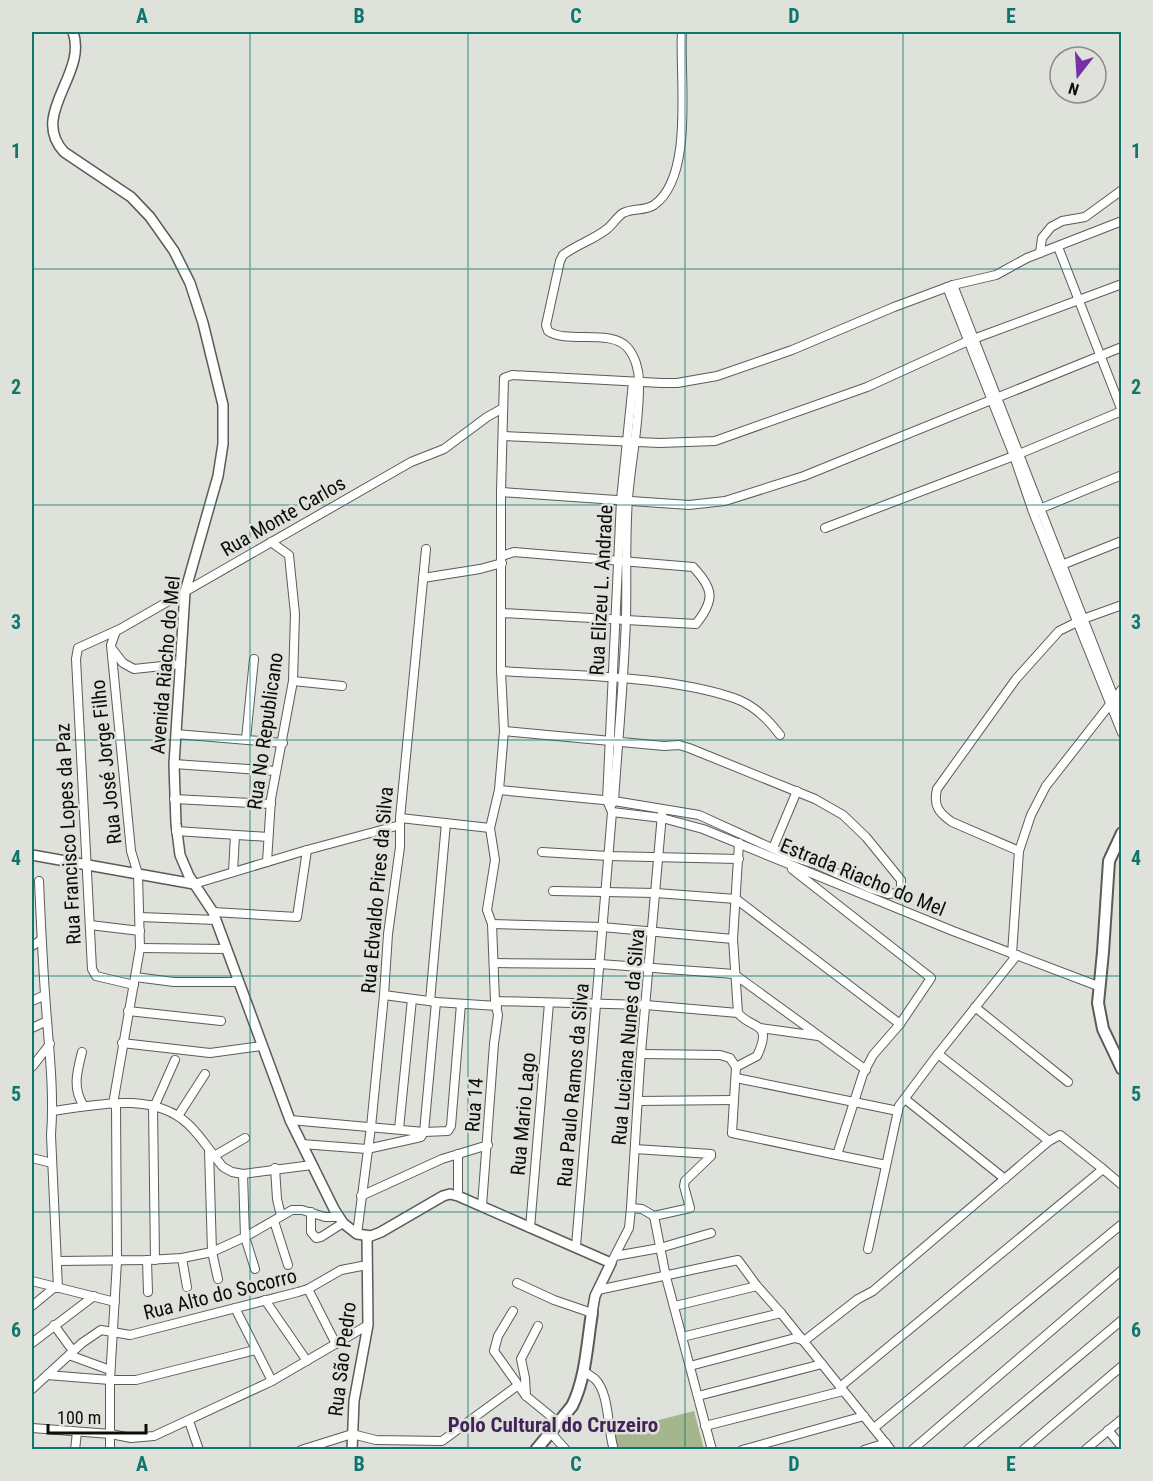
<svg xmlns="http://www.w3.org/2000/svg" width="1153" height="1481" viewBox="0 0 1153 1481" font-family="'Roboto Condensed',sans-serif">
<rect width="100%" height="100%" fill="#dfe1db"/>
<path fill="#a5b58d" d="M694 1411 704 1449H617L612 1432Z"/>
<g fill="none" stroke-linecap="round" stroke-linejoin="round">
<defs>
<g id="minor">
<path d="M1058 247 1122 411"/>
<path d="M1040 253 1042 238 1051 227 1062 221 1085 217 1122 190"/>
<path d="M953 285 1122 718"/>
<path d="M947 287 1014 456 1033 512 1122 733"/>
<path d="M503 436 660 443 715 441 867 387 968 341 1122 284"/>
<path d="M501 492 689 505 725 501 804 476 1122 347"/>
<path d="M1037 510 1122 475"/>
<path d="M825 528 1019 454 1122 411"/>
<path d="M502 556 514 552 693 567C714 589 715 600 696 624L502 613"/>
<path d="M1059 566 1122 541"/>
<path d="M423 578 480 569 502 563"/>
<path d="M113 650 123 663 134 669 181 664"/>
<path d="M501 671C573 676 666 675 734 698 752 704 768 719 780 735"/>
<path d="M293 681 342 686"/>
<path d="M176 734 283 743"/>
<path d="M246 739 254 659"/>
<path d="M174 764 276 771"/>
<path d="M499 790 614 801 699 815 787 855 818 865 872 889 888 894 897 893 901 888V880L866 837 843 815 815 799 689 748 679 745 664 746 504 731"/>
<path d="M174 799 271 804"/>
<path d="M610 807 614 801C618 740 624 679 626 618 627 579 625 539 628 499 631 460 640 421 639 381 639 370 635 356 627 347 611 329 566 344 548 331L546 325 560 261 563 255C576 245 593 240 607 229 613 224 617 217 623 213 633 208 645 211 654 205 695 176 679 75 682 32"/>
<path d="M612 812 662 818 703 829 953 931 1098 986"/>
<path d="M400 818 490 828"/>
<path d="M176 831 268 837"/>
<path d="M739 843 733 939 738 1013C751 1030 774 1020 757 1056L736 1067 732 1133 837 1155 854 1102 898 1111"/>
<path d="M773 848 797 791"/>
<path d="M1019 851 952 822C939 813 933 806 937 789L1016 679 1059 631 1083 619 1122 605"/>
<path d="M542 852 608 856 739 859"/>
<path d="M267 862 271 799 293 681 295 614 289 555 271 542"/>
<path d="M233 872 235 835"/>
<path d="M39 881C41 927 43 973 47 1020 50 1058 54 1097 51 1135L58 1288"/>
<path d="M194 884 307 850 400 825"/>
<path d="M553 891 656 893 736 899 900 1024"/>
<path d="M213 912 297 917 307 850"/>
<path d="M140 917 216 920"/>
<path d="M492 924 602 927 733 939"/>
<path d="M90 925 140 931"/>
<path d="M32 946 41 940"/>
<path d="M140 948 227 949"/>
<path d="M1012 954 1019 851 1031 815 1046 786 1122 689"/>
<path d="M1017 955 938 1054 1049 1141"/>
<path d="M494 963 600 964 734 974 866 1070"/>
<path d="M135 977 174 982H238"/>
<path d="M134 985 96 976 92 969 76 659 78 648 120 629 411 462 444 449 487 417 503 408"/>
<path d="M384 995 436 1002 497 1006"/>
<path d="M32 1001 45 995"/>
<path d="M430 1001 446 823"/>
<path d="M495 1001 646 1005 738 1013"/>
<path d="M975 1007 1068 1082"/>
<path d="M128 1011 221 1021"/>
<path d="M32 1028 47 1021"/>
<path d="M760 1028 818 1036"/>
<path d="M122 1043 210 1053 262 1046"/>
<path d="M82 1052C77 1072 72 1089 84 1106"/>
<path d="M642 1054 720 1055 730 1058 736 1067"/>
<path d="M32 1067 50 1044"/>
<path d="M736 1078 854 1102 863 1074 873 1055 900 1024 931 978 792 869"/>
<path d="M905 1099 1005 1179"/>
<path d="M639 1101 734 1100"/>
<path d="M113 1104 140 948 138 874 131 851 111 645 116 631"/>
<path d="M153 1105 155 1260"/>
<path d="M155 1105 175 1060"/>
<path d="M53 1111C96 1105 152 1091 188 1124 201 1136 211 1153 223 1167L232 1172 243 1174 312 1165"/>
<path d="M178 1116 205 1074"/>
<path d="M290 1120 424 1132 448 1131 451 1126 461 1004"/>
<path d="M399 1129 412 999"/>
<path d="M302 1144 367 1149 421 1137 424 1132 436 1002"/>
<path d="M635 1149 711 1154V1156L685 1181 684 1186 690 1208 654 1216"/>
<path d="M209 1150 212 1252 218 1279"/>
<path d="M458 1154V1196"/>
<path d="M837 1155 886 1165"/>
<path d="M214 1156 245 1138"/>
<path d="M32 1158 52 1163"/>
<path d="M275 1168 277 1199 281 1216"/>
<path d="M243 1174 245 1237 255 1269"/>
<path d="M361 1196 442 1159 488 1145"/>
<path d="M482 1206 494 1044 498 1015 495 1001 492 924 487 910 495 860 490 828 499 790 504 731 501 671V492L504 378 512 375 661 383H677L717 376 792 350 894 307 953 285 996 275 1027 258 1122 221"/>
<path d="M631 1208 642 1209 654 1216"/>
<path d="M311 1212V1232L316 1238 321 1237 343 1223"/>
<path d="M654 1216 666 1277 712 1450"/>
<path d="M274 1221 288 1265"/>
<path d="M530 1228 549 1003"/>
<path d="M357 1234 371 1127 384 995 388 934 400 847V818L426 549"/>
<path d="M576 1246 612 812 607 800 621 500 633 382"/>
<path d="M868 1249 899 1106 938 1054"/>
<path d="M615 1256 660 1248 711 1233"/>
<path d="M182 1258 187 1287"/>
<path d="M147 1260 148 1292"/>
<path d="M58 1261 147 1260 182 1258 212 1252 245 1237 292 1210H302L325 1217H339"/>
<path d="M611 1263 629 1228 631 1208 640 1064 662 814"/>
<path d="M32 1281 115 1302"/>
<path d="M517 1283 554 1300 592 1313"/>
<path d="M308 1289 336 1344"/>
<path d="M598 1290 738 1260 757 1286 781 1313 891 1450"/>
<path d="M265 1300 307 1361"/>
<path d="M32 1306 55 1287"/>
<path d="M675 1306 757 1286"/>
<path d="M235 1308 272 1381"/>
<path d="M513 1311 498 1336 494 1351 526 1396 559 1423"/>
<path d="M54 1325 73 1351"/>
<path d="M682 1337 781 1313"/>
<path d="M804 1341 858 1299 873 1291 1049 1141 1060 1135 1103 1169"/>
<path d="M32 1343 94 1296"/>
<path d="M69 1355 110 1370"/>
<path d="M690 1366 795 1338 802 1340"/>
<path d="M583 1370C586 1373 591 1376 595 1379 610 1394 607 1429 614 1450"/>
<path d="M47 1375 110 1380H136L255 1350"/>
<path d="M840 1387 1103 1169 1122 1185"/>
<path d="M32 1389 82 1343 101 1330 130 1335 298 1292 308 1289 341 1270 367 1265"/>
<path d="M526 1396 525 1378 521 1359 538 1326"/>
<path d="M698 1396 822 1364"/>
<path d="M189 1421 199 1450"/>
<path d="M705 1426 843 1391"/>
<path d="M32 1428 111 1434 131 1438 154 1436 272 1381 368 1325"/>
<path d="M874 1428 1122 1224"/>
<path d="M1108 1430 1122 1447"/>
<path d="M551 1433 566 1450"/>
<path d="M75 1450 77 1432"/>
<path d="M110 1450V1380L117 1261 116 1104"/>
<path d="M301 1450 352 1434 376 1440 442 1441 517 1386"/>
<path d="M742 1450 864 1416"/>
<path d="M864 1450 886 1443"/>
<path d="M912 1450 1122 1270"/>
<path d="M967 1450 1122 1320"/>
<path d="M1023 1450 1122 1366"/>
<path d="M1085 1450 1122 1419"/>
</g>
<g id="tertiary">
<path d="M73 32C88 74 29 114 64 152L131 197 150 217 174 251 190 283 203 323 223 405V444L218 476 185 592 174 764 176 824 180 855 189 876 213 912 290 1120 334 1209 343 1223 357 1234 371 1236 381 1232 443 1196 450 1194 458 1196 611 1263 595 1296 592 1313"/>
<path d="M32 855 194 884"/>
<path d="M352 1450 354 1401 368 1325 367 1236"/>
</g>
<g id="secondary">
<path d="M1122 833 1109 861 1103 952 1098 1003 1103 1029 1122 1069"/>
<path d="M536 1450 572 1406C586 1378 587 1343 592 1313"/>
</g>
</defs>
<use href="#minor" stroke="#5a5c57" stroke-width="10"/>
<use href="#tertiary" stroke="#5a5c57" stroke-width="12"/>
<use href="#secondary" stroke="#5a5c57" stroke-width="14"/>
<use href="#minor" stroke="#fff" stroke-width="8"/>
<use href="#tertiary" stroke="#fff" stroke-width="9"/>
<use href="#secondary" stroke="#fff" stroke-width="10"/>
</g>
<path fill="none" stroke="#0f766e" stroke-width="1.5" stroke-opacity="0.55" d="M250 32V1450M468 32V1450M685 32V1450M903 32V1450M32 269H1122M32 505H1122M32 740H1122M32 976H1122M32 1212H1122"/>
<g text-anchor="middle" stroke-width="5" stroke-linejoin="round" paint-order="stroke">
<g font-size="20" fill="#0c0d0b" stroke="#dfe1db">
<text transform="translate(283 516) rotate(-30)" y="7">Rua Monte Carlos</text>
<text transform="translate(601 590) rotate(-87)" y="7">Rua Elizeu L. Andrade</text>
<text transform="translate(165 665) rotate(-85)" y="7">Avenida Riacho do Mel</text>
<text transform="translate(265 731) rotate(-82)" y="7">Rua No Republicano</text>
<text transform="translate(106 762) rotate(-96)" y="7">Rua José Jorge Filho</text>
<text transform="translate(68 834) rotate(-93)" y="7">Rua Francisco Lopes da Paz</text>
<text transform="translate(863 877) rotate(22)" y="7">Estrada Riacho do Mel</text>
<text transform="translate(377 890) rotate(-85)" y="7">Rua Edvaldo Pires da Silva</text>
<text transform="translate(628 1037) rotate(-85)" y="7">Rua Luciana Nunes da Silva</text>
<text transform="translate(573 1085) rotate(-85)" y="7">Rua Paulo Ramos da Silva</text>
<text transform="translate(474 1105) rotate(-86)" y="7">Rua 14</text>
<text transform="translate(523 1114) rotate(-85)" y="7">Rua Mario Lago</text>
<text transform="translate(220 1294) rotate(-14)" y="7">Rua Alto do Socorro</text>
<text transform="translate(342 1359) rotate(-83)" y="7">Rua São Pedro</text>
</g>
<g font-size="21" font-weight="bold" fill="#44235b" stroke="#dfe1db">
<text x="553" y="1432">Polo Cultural do Cruzeiro</text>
</g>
</g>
<rect width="1153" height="1481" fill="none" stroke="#dfe1db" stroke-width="66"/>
<g transform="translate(1078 75) rotate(197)"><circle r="28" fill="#dfe1db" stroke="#8b8c88" stroke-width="1.5"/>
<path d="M0-4.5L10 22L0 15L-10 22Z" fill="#7731a4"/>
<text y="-9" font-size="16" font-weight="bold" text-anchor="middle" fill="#0c0d0b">N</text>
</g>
<path d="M48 1424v9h98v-9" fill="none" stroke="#0c0d0b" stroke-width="3"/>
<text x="57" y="1424" font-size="18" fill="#0c0d0b" stroke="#dfe1db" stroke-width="4.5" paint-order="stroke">100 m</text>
<rect x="33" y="33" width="1087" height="1415" fill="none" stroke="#0f766e" stroke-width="2"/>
<g font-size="20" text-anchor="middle" font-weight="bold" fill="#0f766e">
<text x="142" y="23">A</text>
<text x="359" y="23">B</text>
<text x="576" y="23">C</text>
<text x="794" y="23">D</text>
<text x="1011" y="23">E</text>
<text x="16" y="158">1</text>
<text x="1136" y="158">1</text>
<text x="16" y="394">2</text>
<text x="1136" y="394">2</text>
<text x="16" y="629">3</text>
<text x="1136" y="629">3</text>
<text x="16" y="865">4</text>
<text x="1136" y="865">4</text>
<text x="16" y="1101">5</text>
<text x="1136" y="1101">5</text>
<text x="16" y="1337">6</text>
<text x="1136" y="1337">6</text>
<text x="142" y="1471">A</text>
<text x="359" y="1471">B</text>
<text x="576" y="1471">C</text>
<text x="794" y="1471">D</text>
<text x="1011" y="1471">E</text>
</g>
</svg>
